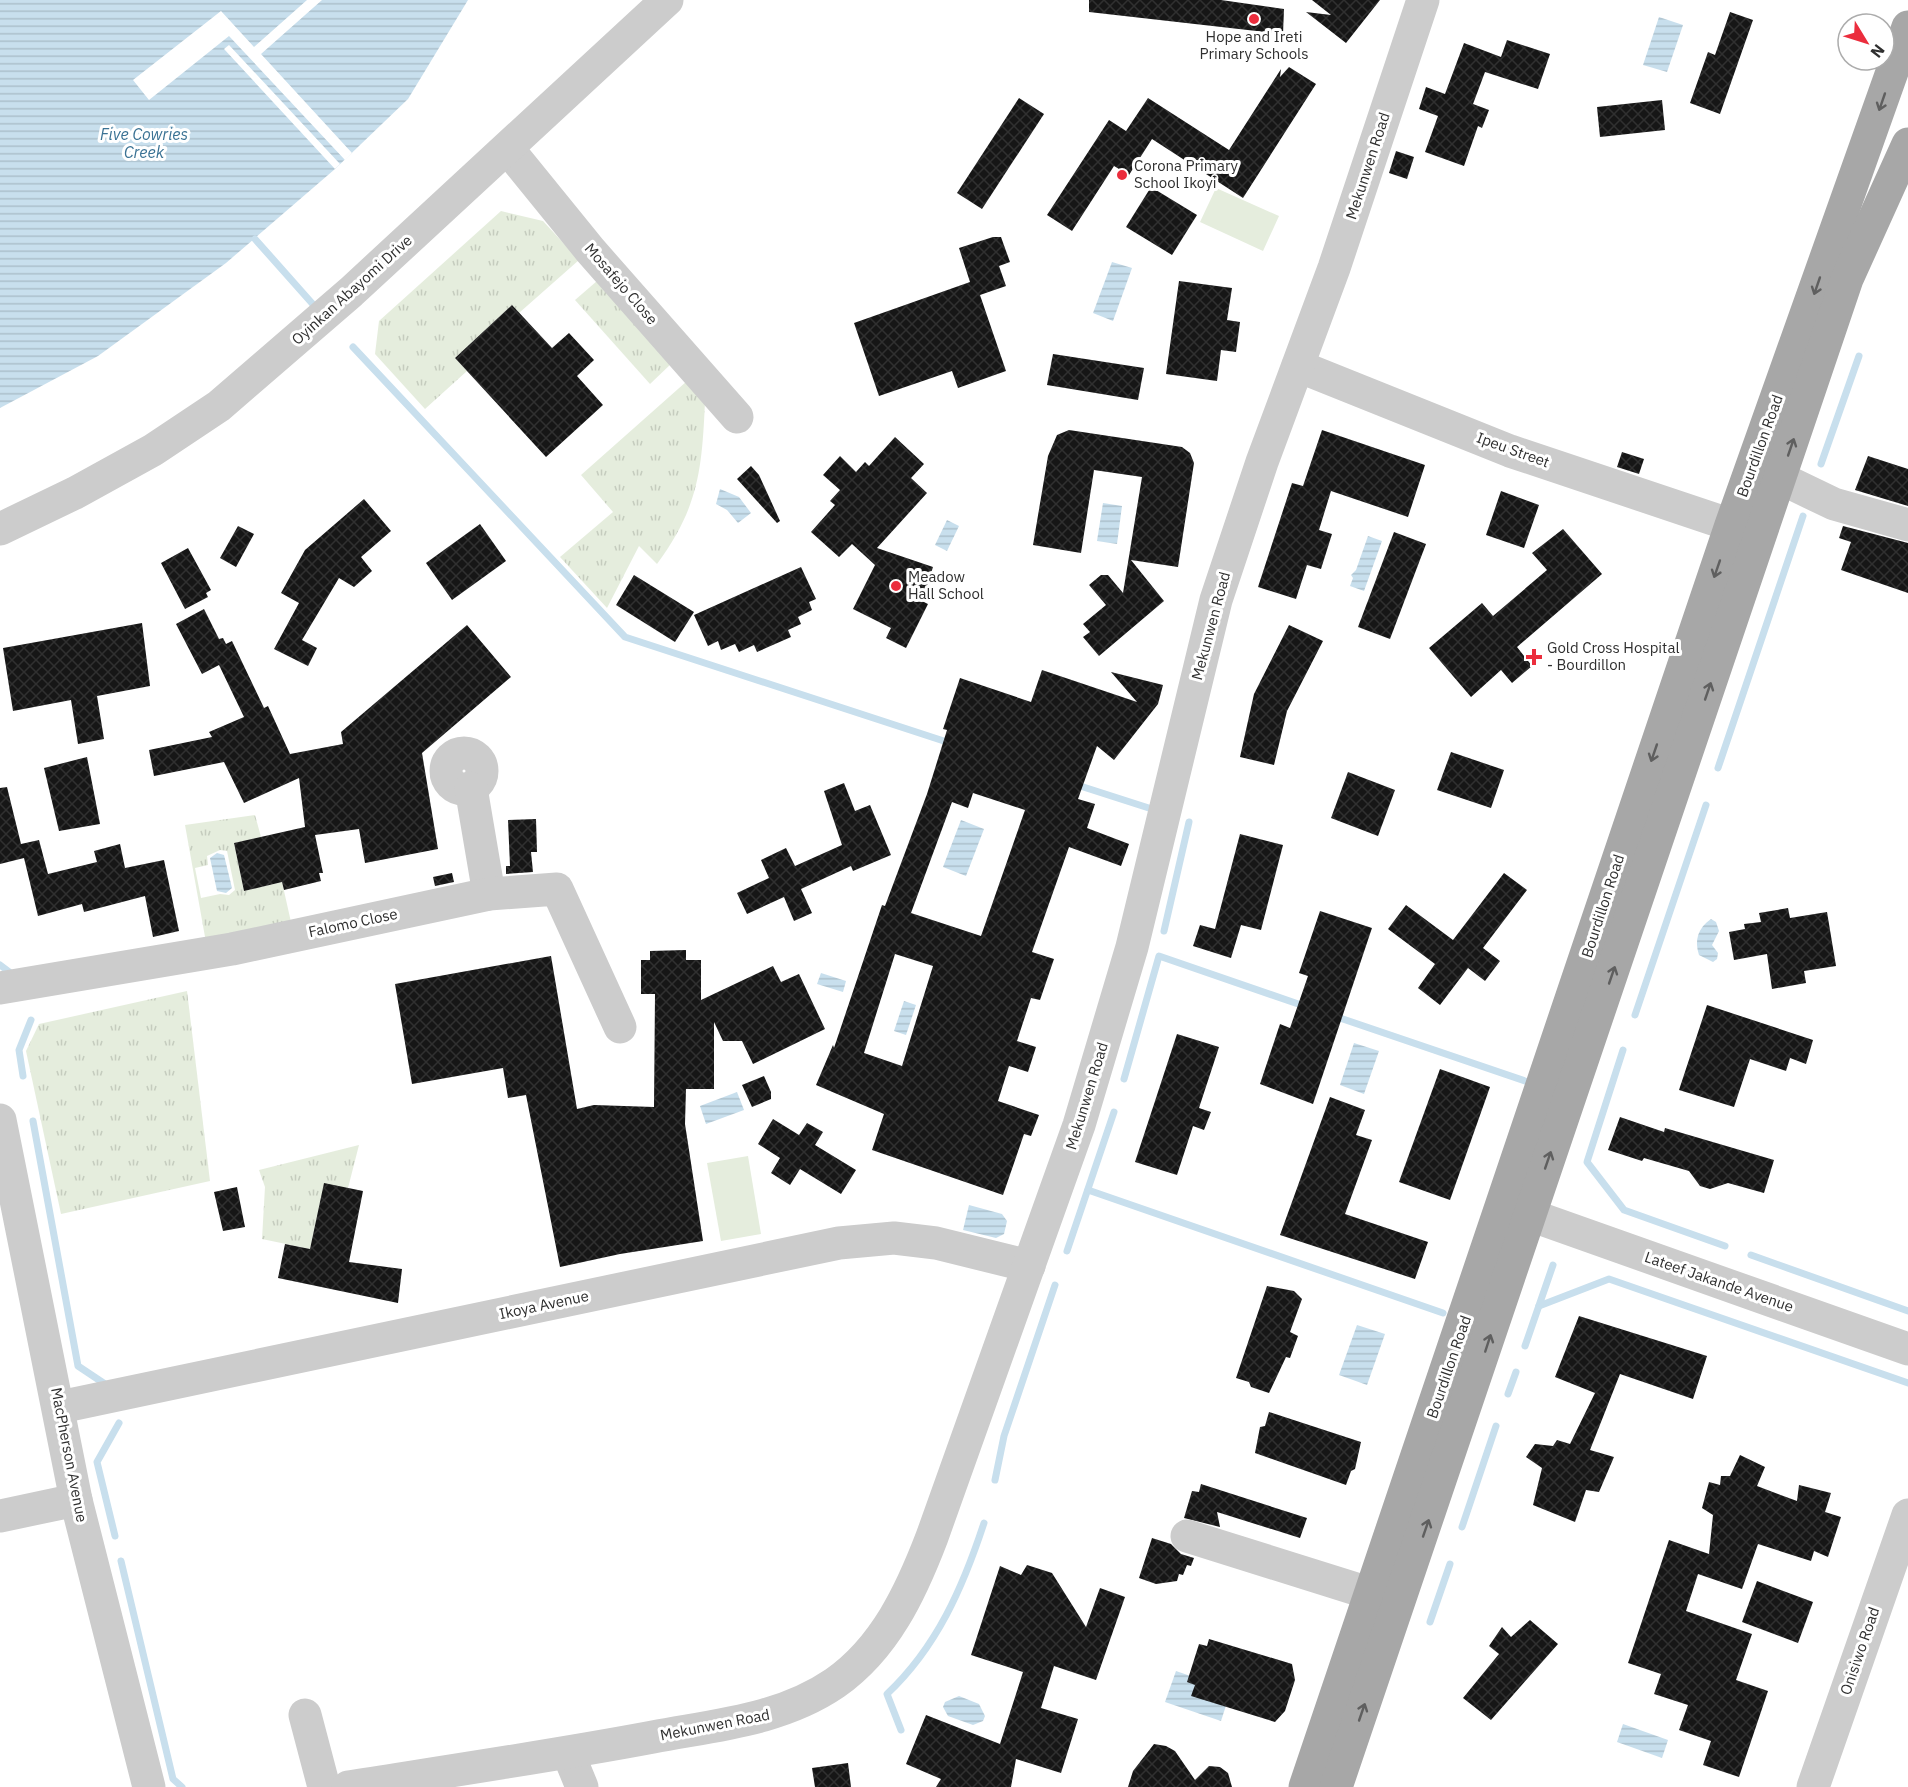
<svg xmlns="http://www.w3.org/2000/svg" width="1908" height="1787" viewBox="0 0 1908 1787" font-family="'IBM Plex Sans',sans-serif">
<defs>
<pattern id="grass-tufts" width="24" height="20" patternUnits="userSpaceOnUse" patternTransform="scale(1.5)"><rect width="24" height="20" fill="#e5eddd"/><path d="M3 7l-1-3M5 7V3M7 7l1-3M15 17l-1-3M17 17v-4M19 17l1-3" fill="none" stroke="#c5ccbe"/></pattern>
<pattern id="water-rules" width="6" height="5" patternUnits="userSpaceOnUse" patternTransform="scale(1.5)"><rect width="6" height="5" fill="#c8dfed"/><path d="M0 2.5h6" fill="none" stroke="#acc0cc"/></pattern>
<pattern id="building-cross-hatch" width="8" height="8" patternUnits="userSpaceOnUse" patternTransform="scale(1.5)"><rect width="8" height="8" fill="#161616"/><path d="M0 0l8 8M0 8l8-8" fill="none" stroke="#303030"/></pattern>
</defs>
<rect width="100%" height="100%" fill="#fff"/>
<g fill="url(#grass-tufts)" fill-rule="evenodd">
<path d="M501 211 543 221 579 260 519 313 512 305 455 358 467 371 425 409 375 354 379 321Z"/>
<path d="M597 281 672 363 650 384 575 300Z"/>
<path d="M687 381 705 401C702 469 699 507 657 564L639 546 607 608 560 557 613 512 581 475Z"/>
<path d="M255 815 261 837 234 843 244 891 282 882 293 931 207 948 185 825ZM220 850 227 851 235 890 229 895 220 894 201 898 195 868 208 865 207 856Z"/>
<path d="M187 991 210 1181 61 1214 26 1051 39 1024Z"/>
<path d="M359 1145 348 1188 324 1184 310 1249 262 1239 265 1187 259 1170Z"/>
</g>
<g fill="#e5eddd">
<path d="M1216 188 1279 216 1263 251 1200 222Z"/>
<path d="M748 1156 761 1234 721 1241 707 1163Z"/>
</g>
<g fill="url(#water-rules)">
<path d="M0 0H468L408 99 335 169 226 263 98 356 0 408Z"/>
<path d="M1659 17 1683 25 1667 72 1643 65Z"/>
<path d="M1112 262 1132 268 1113 321 1093 313Z"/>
<path d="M720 489 739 497 751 513 738 523 727 510 716 504Z"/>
<path d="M1103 503 1122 506 1117 544 1097 541Z"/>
<path d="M947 520 959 526 947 551 935 545Z"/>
<path d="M1368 536 1382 541 1364 591 1350 586 1353 578 1351 575 1356 570Z"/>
<path d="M961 820 984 829 966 876 943 867Z"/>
<path d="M217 853 224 855 232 888 226 893 217 891 210 858Z"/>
<path d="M1711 919 1716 922 1719 931 1712 945 1718 953 1717 959 1713 962 1699 955C1694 940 1698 928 1711 919Z"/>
<path d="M821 973 846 981 843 992 817 984Z"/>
<path d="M904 1001 916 1005 906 1035 894 1031Z"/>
<path d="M1354 1043 1379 1051 1364 1094 1340 1085Z"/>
<path d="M737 1092 744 1110 706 1124 700 1106Z"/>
<path d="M969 1205 1002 1214 1007 1221 1004 1234 996 1238 963 1230Z"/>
<path d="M1357 1325 1385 1334 1367 1385 1339 1375Z"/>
<path d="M1176 1671 1231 1690 1221 1721 1165 1702Z"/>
<path d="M959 1696 979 1704 985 1716 983 1721 973 1725 948 1716 943 1707 945 1702Z"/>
<path d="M1623 1724 1668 1740 1662 1758 1617 1742Z"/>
</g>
<g fill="#fff">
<path d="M307 0H322L261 54 352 153 345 160 229 36 149 100 133 80 221 11 254 47Z"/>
<path d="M229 45 340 164 335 169 224 49Z"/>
</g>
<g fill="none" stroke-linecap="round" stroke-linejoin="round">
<g stroke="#c8dfed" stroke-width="7">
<path d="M255 239 318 310"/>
<path d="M353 347 625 637 953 744"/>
<path d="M1821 464 1859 356"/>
<path d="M1718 768 1803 516"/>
<path d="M1074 784 1155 810"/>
<path d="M1164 931 1189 822"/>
<path d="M0 965 12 974"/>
<path d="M1635 1015 1706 805"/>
<path d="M1334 1016 1534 1084"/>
<path d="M1623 1050 1587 1162 1624 1210 1725 1246"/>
<path d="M23 1076 19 1050 31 1020"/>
<path d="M1124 1079 1159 956 1307 1007"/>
<path d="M33 1121 78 1366 108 1386"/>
<path d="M1088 1190 1443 1313"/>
<path d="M1067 1251 1114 1112"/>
<path d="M1751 1255 1908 1311"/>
<path d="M1539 1306 1609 1279 1908 1383"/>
<path d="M1525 1346 1553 1265"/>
<path d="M1508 1394 1516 1372"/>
<path d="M995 1480 1004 1436 1055 1285"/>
<path d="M1462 1527 1496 1426"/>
<path d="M115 1536 97 1462 119 1423"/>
<path d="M121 1561 173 1779 182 1787"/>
<path d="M1430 1622 1450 1564"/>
<path d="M901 1730 887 1694C937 1647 963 1587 984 1523"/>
</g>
</g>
<g fill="url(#building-cross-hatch)" fill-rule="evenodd">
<path d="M1089 0H1221L1284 9 1283 34 1089 12Z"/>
<path d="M1312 0H1380L1346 43 1306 12 1331 15Z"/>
<path d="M1730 12 1753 20 1720 114 1690 103 1708 52 1715 55Z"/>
<path d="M1507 40 1550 54 1538 89 1485 72 1473 104 1489 110 1482 128 1478 126 1464 166 1425 152 1438 116 1419 109 1426 87 1445 94 1464 43 1501 57Z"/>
<path d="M1289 67 1316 84 1243 198 1152 139 1129 175 1114 166 1072 231 1047 215 1109 120 1126 131 1148 98 1229 150 1281 69 1280 77Z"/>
<path d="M1019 98 1044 114 982 209 957 193Z"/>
<path d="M1662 100 1665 130 1600 137 1597 107Z"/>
<path d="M1396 151 1414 157 1407 179 1389 173Z"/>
<path d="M1151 187 1197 215 1172 255 1126 227Z"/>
<path d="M993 237H1001L1010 262 999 266 1006 286 980 295 1006 371 958 388 952 371 879 396 854 323 970 282 959 248Z"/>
<path d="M1179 281 1232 288 1227 320 1240 322 1236 352 1221 350 1217 381 1166 374Z"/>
<path d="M512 305 552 348 569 333 594 360 577 376 603 405 546 457 455 358Z"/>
<path d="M1053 354 1144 368 1138 400 1047 385Z"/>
<path d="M1069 430 1182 447 1190 453 1194 463 1178 567 1131 560 1164 601 1099 656 1083 637 1090 632 1083 624 1106 605 1089 585 1101 575H1108L1123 593 1142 477 1094 470 1081 553 1033 545 1048 456 1057 435Z"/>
<path d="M1322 430 1425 465 1408 517 1331 491 1319 530 1332 534 1321 569 1307 565 1296 599 1258 587 1292 483 1303 486Z"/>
<path d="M895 437 924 464 911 478 927 493 877 548 933 567 922 601 928 604 906 648 886 638 891 628 853 609 875 565 852 544 839 557 811 532 835 505 830 501 840 490 823 475 840 456 856 472 865 462 869 466Z"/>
<path d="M1622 452 1644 459 1639 474 1617 467Z"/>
<path d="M1868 456 1908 469V506L1855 490Z"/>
<path d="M751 466 759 475 780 521 777 523 737 479Z"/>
<path d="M1501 491 1539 505 1524 548 1486 535Z"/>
<path d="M364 499 391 531 361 557 372 571 354 587 339 578 302 640 317 648 308 666 274 649 299 603 281 593 305 550Z"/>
<path d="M480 524 506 561 452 600 426 563Z"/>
<path d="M238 526 254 534 236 567 220 558Z"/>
<path d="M1843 526 1908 543V593L1841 570 1851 542 1839 538Z"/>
<path d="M1563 529 1602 574 1517 647 1532 666 1512 683 1501 670 1471 697 1429 648 1482 603 1493 616 1547 570 1532 553Z"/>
<path d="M1394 532 1426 544 1390 639 1358 627Z"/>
<path d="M188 548 211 590 206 593 208 597 185 609 161 563Z"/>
<path d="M801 567 816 599 809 602 812 610 798 617 801 624 788 630 791 637 757 652 754 645 739 652 735 644 721 650 718 641 708 646 694 615Z"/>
<path d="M634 575 694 612 675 642 616 605Z"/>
<path d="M204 609 219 639 223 638 226 644 232 641 264 708 268 706 290 754 343 744 341 732 467 625 511 677 422 753 438 849 365 863 359 829 315 835 323 873H319L321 881 284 890 282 882 244 891 234 843 305 827 299 778 244 803 224 762 154 776 149 750 212 737 209 732 244 717 219 665 202 674 176 624Z"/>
<path d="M142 623 150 686 97 696 104 739 78 744 71 700 13 711 3 648Z"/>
<path d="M1289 625 1323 641 1287 711 1274 765 1240 757 1254 694Z"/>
<path d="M1042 670 1137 702 1111 672 1163 685 1158 704 1114 760 1097 746 1078 799 1095 804 1087 828 1129 844 1121 866 1069 847 1032 952 1054 959 1040 1000 1031 998 1017 1041 1036 1047 1028 1072 1009 1066 998 1101 1039 1115 1031 1136 1024 1134 1003 1195 872 1150 884 1114 816 1085 833 1045 834 1048 882 905 885 906 927 794 947 730 943 729 960 678 1031 702ZM973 793 1025 810 981 936 911 913 952 802 968 808ZM895 954 933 966 902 1066 864 1053Z"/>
<path d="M1451 752 1504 770 1491 808 1437 790Z"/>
<path d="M87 757 100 824 59 831 44 768Z"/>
<path d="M1348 772 1395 790 1378 836 1331 818Z"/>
<path d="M844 783 855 811 870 805 891 855 853 871 851 866 801 889 812 913 794 921 784 897 747 914 737 893 769 878 761 860 786 848 795 866 842 845 824 791Z"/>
<path d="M7 787 21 844 39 840 48 874 97 862 94 851 120 844 125 868 164 860 179 931 153 937 145 896 84 912 82 904 38 916 24 858 0 864V788Z"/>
<path d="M536 819 537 852H531L533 872 506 874V866H510L508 820Z"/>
<path d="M1240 834 1283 845 1261 930 1241 925 1231 958 1193 946 1200 925 1215 929Z"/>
<path d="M452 873 454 882 435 886 433 877Z"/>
<path d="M1504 873 1527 890 1483 948 1500 961 1485 981 1468 968 1440 1005 1418 988 1435 964 1388 929 1406 905 1453 940Z"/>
<path d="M1788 908 1790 918 1827 912 1836 966 1804 971 1806 983 1772 989 1767 954 1734 960 1729 932 1745 929 1744 924 1761 922 1759 913Z"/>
<path d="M1320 911 1372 928 1313 1104 1260 1084 1280 1024 1290 1028 1308 976 1299 973Z"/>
<path d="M686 950V960H701V1000L773 966 781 982 799 974 825 1029 753 1064 742 1041H723L714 1022V1089H686L685 1124 703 1241 620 1254 560 1267 526 1095 508 1098 503 1068 412 1084 395 984 551 956 577 1109 594 1105 654 1107 655 994H641V960H650V951Z"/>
<path d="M1707 1005 1813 1040 1806 1064 1790 1058 1786 1071 1750 1059 1734 1107 1679 1090Z"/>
<path d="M1177 1034 1219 1047 1199 1108 1211 1112 1204 1130 1193 1126 1177 1175 1135 1162Z"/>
<path d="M1440 1069 1490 1087 1450 1200 1399 1182Z"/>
<path d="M764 1076 771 1092V1099L752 1107 742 1085Z"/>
<path d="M1330 1097 1365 1110 1356 1135 1372 1140 1345 1214 1428 1242 1415 1279 1280 1235Z"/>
<path d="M1620 1117 1664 1132 1665 1128 1774 1160 1764 1193 1728 1183 1710 1189 1700 1186 1689 1171 1644 1158 1642 1161 1608 1150Z"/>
<path d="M773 1119 799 1135 807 1123 823 1132 815 1145 856 1170 841 1194 800 1169 790 1185 771 1173 780 1158 758 1144Z"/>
<path d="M324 1183 363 1191 349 1262 402 1269 398 1303 278 1278 285 1244 310 1249Z"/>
<path d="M237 1187 245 1227 223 1231 214 1192Z"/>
<path d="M1267 1286 1294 1291 1302 1299 1290 1332 1298 1336 1290 1358 1286 1357 1269 1393 1251 1387 1249 1382 1236 1378Z"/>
<path d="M1579 1316 1707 1356 1693 1399 1620 1374 1590 1450 1614 1457 1599 1492 1586 1490 1575 1522 1533 1505 1542 1468 1526 1457 1535 1444 1553 1446 1557 1440 1570 1444 1595 1393 1555 1377Z"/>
<path d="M1269 1412 1361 1442 1355 1469 1351 1471 1346 1485 1255 1453 1260 1427 1265 1426Z"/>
<path d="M1740 1455 1765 1467 1757 1486 1797 1501 1799 1485 1831 1493 1825 1512 1841 1517 1828 1557 1814 1551 1811 1561 1758 1544 1742 1589 1698 1574 1686 1611 1752 1634 1736 1680 1768 1691 1739 1777 1703 1765 1711 1741 1679 1730 1688 1705 1654 1694 1661 1674 1628 1663 1669 1540 1709 1554 1713 1515 1702 1508 1709 1482 1720 1485 1721 1476H1730Z"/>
<path d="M1201 1484 1307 1518 1300 1538 1217 1512 1220 1527 1184 1518 1192 1491 1199 1492Z"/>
<path d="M1152 1538 1171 1544 1181 1554 1194 1558 1191 1566 1187 1565 1183 1575 1179 1574 1177 1581 1156 1584 1139 1578Z"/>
<path d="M1027 1565 1052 1573 1086 1627 1100 1588 1125 1597 1096 1680 1054 1666 1041 1708 1078 1719 1061 1773 1016 1759 1011 1787H936L941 1779 906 1764 926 1715 1000 1744 1023 1672 971 1655 1000 1566 1021 1575Z"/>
<path d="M1757 1581 1813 1602 1798 1643 1742 1622Z"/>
<path d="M1530 1620 1558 1644 1491 1720 1463 1698 1499 1654 1489 1646 1502 1627 1511 1637Z"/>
<path d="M1209 1639 1292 1664 1295 1680 1285 1711 1275 1722 1191 1696 1195 1685 1187 1682 1199 1644 1207 1646Z"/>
<path d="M1154 1744 1166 1746 1175 1751 1195 1780 1209 1766 1220 1767 1228 1773 1232 1787H1128L1133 1771Z"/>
<path d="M848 1763 851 1787H815L812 1768Z"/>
</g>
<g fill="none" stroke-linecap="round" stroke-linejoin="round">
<g stroke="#ccc" stroke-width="33">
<path d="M508 149 590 250 737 417"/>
<path d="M1298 366 1510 451 1731 525"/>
<path d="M1780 478 1834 504 1908 525"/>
<path d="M0 529 75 493 153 450 219 406 351 292 667 0"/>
<circle cx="464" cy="771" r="18"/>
<path d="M471 788 489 894"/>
<path d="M0 988 232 949 489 894 557 889 620 1027"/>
<path d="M0 1120 76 1500 149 1787"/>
<path d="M1530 1215 1908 1349"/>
<path d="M60 1407 839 1243 894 1238 936 1243 1029 1266"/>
<path d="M0 1516 76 1500"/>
<path d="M1187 1536 1372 1594"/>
<path d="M305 1715 324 1787"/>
<path d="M568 1753 582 1787"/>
<path d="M348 1787C450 1771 552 1756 653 1737 716 1725 781 1720 835 1683 885 1648 911 1592 932 1537L1079 1125 1132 947 1216 600 1262 462 1334 268 1423 0"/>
<path d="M1813 1787 1908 1515"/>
</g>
<g stroke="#a7a7a7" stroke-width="33">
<path d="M1305 1787 1731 525 1908 27"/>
<path d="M1336 1787 1847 279 1908 144"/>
</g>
</g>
<defs><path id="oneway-shaft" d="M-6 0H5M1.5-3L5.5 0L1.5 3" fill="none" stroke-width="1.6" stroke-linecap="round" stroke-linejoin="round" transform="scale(1.5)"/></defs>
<g stroke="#5f5f5f">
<use href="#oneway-shaft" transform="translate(1882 102) rotate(109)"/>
<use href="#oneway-shaft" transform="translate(1817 286) rotate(109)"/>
<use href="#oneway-shaft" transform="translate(1791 447) rotate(-71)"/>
<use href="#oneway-shaft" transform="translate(1717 569) rotate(109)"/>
<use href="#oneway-shaft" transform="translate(1708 691) rotate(-71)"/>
<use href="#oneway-shaft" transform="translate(1654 753) rotate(109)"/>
<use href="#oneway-shaft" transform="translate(1612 975) rotate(-71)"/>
<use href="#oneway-shaft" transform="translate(1548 1160) rotate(-71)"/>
<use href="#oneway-shaft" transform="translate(1488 1343) rotate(-72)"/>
<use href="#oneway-shaft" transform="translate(1426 1528) rotate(-71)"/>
<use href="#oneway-shaft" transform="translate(1362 1712) rotate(-71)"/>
</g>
<g fill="#eb2d3d" stroke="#fff" stroke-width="2">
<circle cx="1254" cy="19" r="6"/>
<circle cx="1122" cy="175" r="6"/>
<circle cx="896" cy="586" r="6"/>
<path d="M1531 648h6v6h6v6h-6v6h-6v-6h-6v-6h6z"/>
</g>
<g text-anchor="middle" stroke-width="6" stroke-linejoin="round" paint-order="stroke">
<g font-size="15" fill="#2f2f2f" stroke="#fff" text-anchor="start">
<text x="1254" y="42" text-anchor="middle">Hope and Ireti<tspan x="1254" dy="17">Primary Schools</tspan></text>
<text x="1134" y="171">Corona Primary<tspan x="1134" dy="17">School Ikoyi</tspan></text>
<text x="908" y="582">Meadow<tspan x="908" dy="17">Hall School</tspan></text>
<text x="1547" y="653">Gold Cross Hospital<tspan x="1547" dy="17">- Bourdillon</tspan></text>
</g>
<g font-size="15" fill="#2f2f2f" stroke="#fff">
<text transform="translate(1368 166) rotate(-72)" y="5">Mekunwen Road</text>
<text transform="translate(621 284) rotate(49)" y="5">Mosafejo Close</text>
<text transform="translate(352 290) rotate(-42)" y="5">Oyinkan Abayomi Drive</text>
<text transform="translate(1760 446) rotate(-70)" y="5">Bourdillon Road</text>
<text transform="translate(1513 450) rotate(20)" y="5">Ipeu Street</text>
<text transform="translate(1211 626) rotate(-75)" y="5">Mekunwen Road</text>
<text transform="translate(1603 906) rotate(-72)" y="5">Bourdillon Road</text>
<text transform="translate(353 923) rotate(-12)" y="5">Falomo Close</text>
<text transform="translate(1087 1096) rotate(-73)" y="5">Mekunwen Road</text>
<text transform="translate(1719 1282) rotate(19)" y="5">Lateef Jakande Avenue</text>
<text transform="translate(544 1305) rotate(-12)" y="5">Ikoya Avenue</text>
<text transform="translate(1449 1367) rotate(-71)" y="5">Bourdillon Road</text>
<text transform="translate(69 1455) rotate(79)" y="5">MacPherson Avenue</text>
<text transform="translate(1860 1651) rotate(-71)" y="5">Onisiwo Road</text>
<text transform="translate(715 1725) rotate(-11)" y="5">Mekunwen Road</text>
</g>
<g font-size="16" font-style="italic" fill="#3a7294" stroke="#fff">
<text x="144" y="140">Five Cowries<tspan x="144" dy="18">Creek</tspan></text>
</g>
</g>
<g transform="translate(1866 42) rotate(128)"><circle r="28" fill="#ffffff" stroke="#acacac" stroke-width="1.5"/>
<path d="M0-4.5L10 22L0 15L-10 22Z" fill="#eb2d3d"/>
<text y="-9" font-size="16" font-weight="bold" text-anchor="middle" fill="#2f2f2f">N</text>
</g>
</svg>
